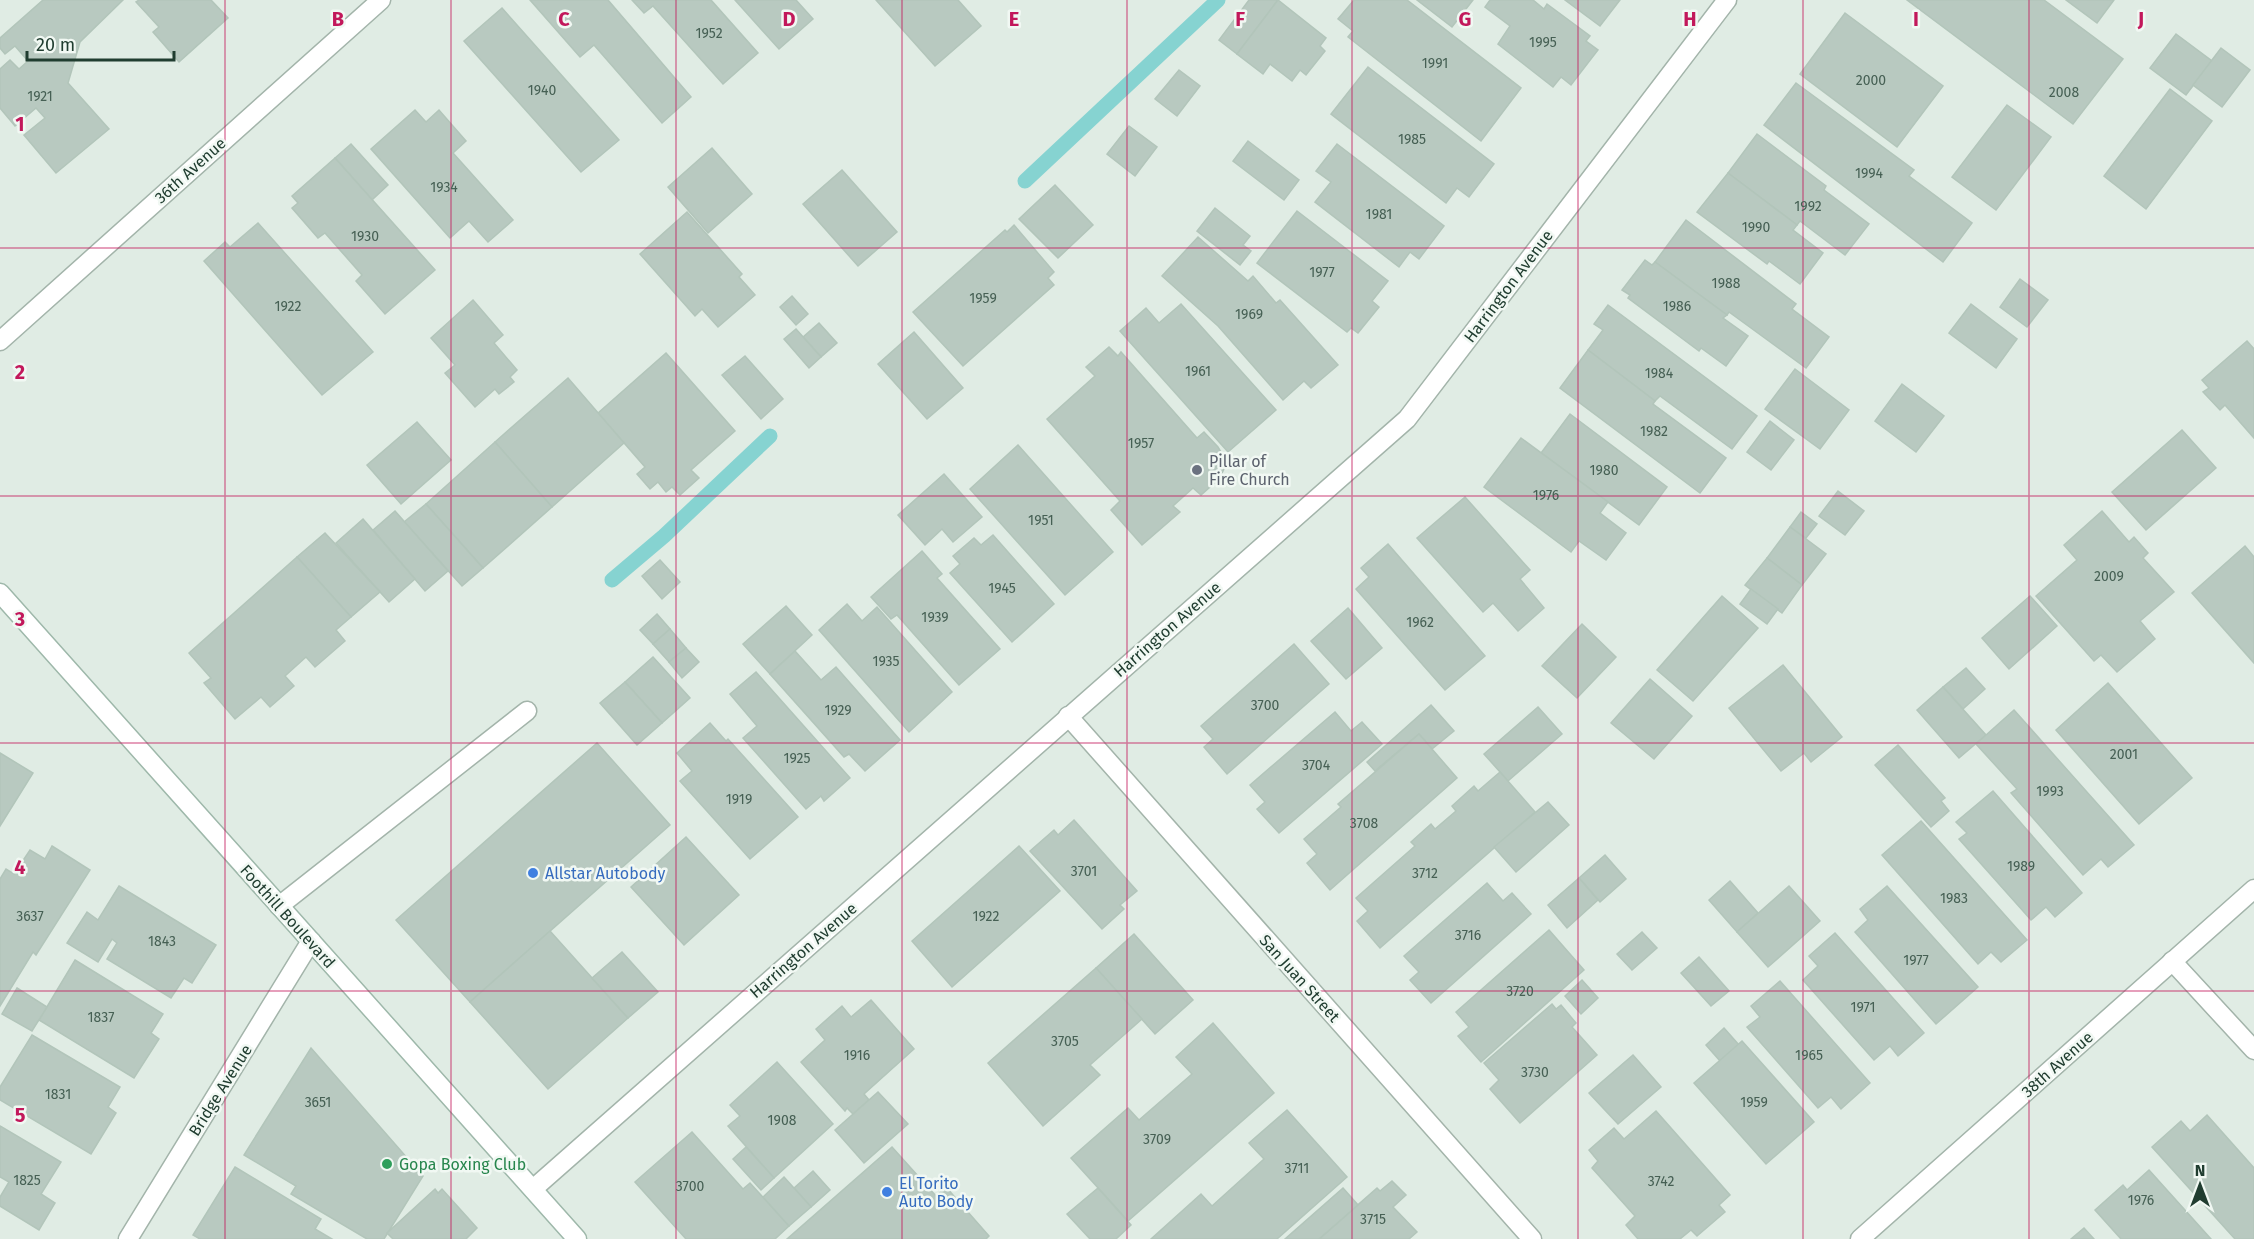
<svg xmlns="http://www.w3.org/2000/svg" width="2254" height="1239" viewBox="0 0 2254 1239" font-family="'Fira Sans',sans-serif">
<rect width="100%" height="100%" fill="#e0ece4"/>
<g fill="none" stroke-linecap="round" stroke-linejoin="round">
<g stroke="#86d3d1" stroke-width="15">
<path d="M1025 181 1218 0"/>
<path d="M612 580 664 536 770 436"/>
</g>
</g>
<g fill="#b8c9c0" stroke="#b2c5ba" stroke-width="1.5">
<path d="M43 0H123L80 42 68 83 109 129 56 173 24 135 45 118 36 108 15 126 0 108V69L10 60 19 69 28 61 15 46 5 54 0 48V38Z"/>
<path d="M139 0H211L228 18 179 62 153 32 159 27 136 2Z"/>
<path d="M530 0H608L691 97 662 123 594 45 580 57Z"/>
<path d="M632 0H711L758 53 723 84 653 6 644 13Z"/>
<path d="M735 0H796L813 19 779 49Z"/>
<path d="M876 0H958L981 26 935 66Z"/>
<path d="M1249 0H1278L1237 54 1219 40Z"/>
<path d="M1278 0 1326 38 1320 46 1325 51 1306 75 1300 70 1292 81 1270 64 1263 74 1237 54Z"/>
<path d="M1354 0H1407L1521 88 1481 141 1348 37 1353 31 1338 19Z"/>
<path d="M1417 0H1473L1452 27Z"/>
<path d="M1490 0H1533L1544 9 1547 4 1590 36 1586 41 1598 50 1571 85 1561 77 1553 87 1498 44 1510 26 1485 7Z"/>
<path d="M1565 0H1620L1600 26Z"/>
<path d="M1907 0H2044L2123 59 2073 124Z"/>
<path d="M2066 0H2114L2097 23Z"/>
<path d="M502 8 619 140 581 172 464 41Z"/>
<path d="M1845 13 1943 86 1897 147 1800 74Z"/>
<path d="M2176 34 2212 61 2186 95 2150 68Z"/>
<path d="M2221 48 2250 70 2222 107 2193 85Z"/>
<path d="M1368 67 1494 164 1469 197 1457 188 1446 203 1331 114Z"/>
<path d="M1179 70 1200 86 1177 116 1155 99Z"/>
<path d="M1796 83 1914 170 1909 176 1972 223 1943 262 1764 125Z"/>
<path d="M2170 89 2212 121 2146 209 2104 176Z"/>
<path d="M2007 105 2051 137 1996 210 1952 177Z"/>
<path d="M415 110 426 122 439 110 466 141 453 153 513 220 488 242 469 221 450 238 371 149Z"/>
<path d="M1129 126 1157 147 1135 176 1107 154Z"/>
<path d="M1757 134 1826 186 1824 190 1869 224 1845 255 1800 221 1797 225 1728 173Z"/>
<path d="M1248 141 1299 180 1284 200 1233 161Z"/>
<path d="M351 144 388 185 372 200 335 158Z"/>
<path d="M1337 144 1444 226 1419 259 1410 252 1399 267 1315 202 1331 182 1316 171Z"/>
<path d="M712 148 752 194 708 233 668 187Z"/>
<path d="M335 158 435 270 385 314 356 281 362 275 325 233 318 238 292 208 298 203 292 196Z"/>
<path d="M842 170 897 232 858 266 803 204Z"/>
<path d="M1728 173 1797 225 1793 230 1823 253 1800 284 1769 261 1767 264 1697 212Z"/>
<path d="M1055 185 1093 225 1058 258 1019 219Z"/>
<path d="M1215 208 1250 236 1243 245 1251 251 1240 265 1197 231Z"/>
<path d="M1297 211 1388 281 1372 301 1379 307 1358 333 1351 328 1347 332 1257 263Z"/>
<path d="M687 212 742 274 739 277 755 295 718 327 702 309 695 316 640 254Z"/>
<path d="M1686 220 1796 304 1792 309 1829 337 1806 368 1729 312 1727 315 1655 262Z"/>
<path d="M258 223 373 352 322 395 204 261 225 242 230 247Z"/>
<path d="M1014 225 1054 272 1048 278 1054 285 963 366 913 312 1005 230 1007 232Z"/>
<path d="M1198 237 1248 281 1253 276 1276 303 1280 300 1338 365 1311 388 1304 381 1283 400 1218 326 1162 276Z"/>
<path d="M1645 260 1652 265 1655 262 1727 315 1723 318 1748 336 1726 366 1701 348 1699 351 1628 298 1630 295 1622 290Z"/>
<path d="M2020 279 2048 300 2027 327 2000 307Z"/>
<path d="M792 296 808 314 796 325 780 307Z"/>
<path d="M473 300 503 335 494 343 517 370 510 377 514 382 499 394 495 389 475 407 445 373 455 365 431 338Z"/>
<path d="M1181 304 1276 410 1228 452 1120 331 1146 308 1159 323Z"/>
<path d="M1971 304 2017 339 1996 368 1949 333Z"/>
<path d="M1608 305 1757 416 1732 449 1660 396 1655 401 1588 350 1603 330 1594 324Z"/>
<path d="M819 323 837 343 821 357 803 337Z"/>
<path d="M796 329 821 357 809 368 784 339Z"/>
<path d="M914 332 963 388 927 419 878 364Z"/>
<path d="M2247 341 2254 349V438L2225 405 2220 410 2203 392 2209 388 2202 380Z"/>
<path d="M1109 347 1118 356 1121 352 1197 438 1204 432 1218 447 1225 459V467L1219 479 1201 495 1193 488 1173 506 1180 512 1142 545 1111 510 1120 501 1047 419 1095 376 1086 367Z"/>
<path d="M1588 350 1655 401 1653 404 1726 458 1700 493 1560 388Z"/>
<path d="M666 353 735 431 691 470 699 478 680 495 672 487 666 492 658 482 650 489 637 474 645 467 598 413Z"/>
<path d="M745 356 783 399 761 419 722 375Z"/>
<path d="M1795 369 1849 410 1820 449 1765 409Z"/>
<path d="M568 378 624 443 552 507 495 442Z"/>
<path d="M1902 384 1944 416 1916 452 1875 421Z"/>
<path d="M1570 414 1667 487 1639 525 1541 453Z"/>
<path d="M1770 421 1794 440 1771 470 1747 452Z"/>
<path d="M417 422 451 460 401 504 367 465Z"/>
<path d="M2182 430 2216 468 2146 530 2112 492Z"/>
<path d="M1521 438 1608 502 1600 513 1626 533 1606 560 1579 541 1571 552 1484 487Z"/>
<path d="M495 442 552 507 483 568 426 504Z"/>
<path d="M1018 445 1113 552 1065 595 970 489Z"/>
<path d="M944 474 982 517 953 542 942 529 925 545 898 515Z"/>
<path d="M1838 491 1864 511 1845 535 1819 516Z"/>
<path d="M1465 497 1530 570 1520 579 1544 608 1518 631 1493 603 1483 612 1417 538Z"/>
<path d="M426 504 483 568 462 586 404 522Z"/>
<path d="M395 511 448 571 425 591 373 530Z"/>
<path d="M2102 511 2129 542 2134 537 2148 553 2143 558 2174 592 2140 621 2155 639 2117 672 2101 655 2094 661 2036 596 2077 560 2064 545Z"/>
<path d="M1801 512 1817 524 1806 538 1790 527Z"/>
<path d="M363 519 415 579 389 602 336 543Z"/>
<path d="M1790 527 1826 554 1802 585 1767 558Z"/>
<path d="M325 533 380 592 351 617 297 557Z"/>
<path d="M993 535 1054 604 1012 642 950 573 960 564 953 556 974 538 981 545Z"/>
<path d="M1388 544 1485 656 1445 690 1356 589 1369 577 1361 568Z"/>
<path d="M2245 546 2254 557V663L2192 593Z"/>
<path d="M922 551 942 574 937 578 1000 649 959 685 897 615 891 619 871 597Z"/>
<path d="M297 557 351 617 336 630 345 641 315 667 306 657 285 676 294 686 270 707 261 697 235 719 204 683 211 678 189 653Z"/>
<path d="M1767 558 1802 585 1782 613 1745 585Z"/>
<path d="M660 560 680 582 662 599 642 576Z"/>
<path d="M1751 589 1778 609 1767 624 1740 604Z"/>
<path d="M1722 596 1758 628 1693 701 1657 670Z"/>
<path d="M2030 596 2057 626 2009 669 1982 638Z"/>
<path d="M847 604 862 621 877 607 952 692 909 732 819 630Z"/>
<path d="M786 606 812 635 770 674 743 644Z"/>
<path d="M1348 608 1382 648 1346 679 1311 641Z"/>
<path d="M657 614 670 629 653 644 640 630Z"/>
<path d="M1582 624 1616 657 1577 698 1542 666Z"/>
<path d="M670 629 686 648 669 662 653 644Z"/>
<path d="M1294 644 1329 684 1227 774 1204 747 1213 739 1201 726Z"/>
<path d="M686 648 699 662 682 678 669 662Z"/>
<path d="M795 651 821 680 836 667 900 740 865 771 849 754 844 757 770 674Z"/>
<path d="M653 657 690 698 662 723 625 682Z"/>
<path d="M1783 665 1842 737 1811 762 1804 753 1781 771 1729 708Z"/>
<path d="M1966 668 1985 689 1963 709 1943 687Z"/>
<path d="M756 672 850 778 824 801 821 796 806 809 743 738 757 726 730 694Z"/>
<path d="M1650 679 1692 716 1654 759 1611 723Z"/>
<path d="M625 682 662 723 637 745 600 703Z"/>
<path d="M2108 683 2192 778 2139 824 2056 730Z"/>
<path d="M1943 687 1986 735 1959 758 1917 710Z"/>
<path d="M1431 705 1454 731 1432 749 1419 734 1375 771 1367 762Z"/>
<path d="M1538 707 1562 734 1508 781 1484 754Z"/>
<path d="M2014 710 2134 845 2108 867 2101 859 2083 875 2011 793 2017 789 1976 744Z"/>
<path d="M1335 712 1351 731 1362 722 1382 744 1279 833 1257 809 1265 802 1250 785Z"/>
<path d="M710 723 726 741 728 739 798 817 750 859 680 781 692 771 677 753Z"/>
<path d="M1419 734 1457 778 1330 890 1307 863 1317 854 1304 839 1341 807 1338 804Z"/>
<path d="M597 743 670 825 470 1002 396 920Z"/>
<path d="M1898 745 1945 798 1941 801 1949 811 1931 827 1875 765Z"/>
<path d="M0 753 33 773 0 826Z"/>
<path d="M1500 772 1535 812 1380 948 1357 921 1368 911 1356 898 1415 846 1411 842 1431 824 1435 829 1456 811 1452 806 1474 786 1478 791Z"/>
<path d="M1993 791 2082 893 2055 917 2046 907 2031 920 1959 839 1967 833 1956 822Z"/>
<path d="M1548 802 1569 825 1516 872 1494 847Z"/>
<path d="M1074 820 1137 891 1120 905 1124 909 1102 929 1030 851 1054 830 1058 835Z"/>
<path d="M1921 821 2027 940 2001 962 1991 952 1978 964 1882 855Z"/>
<path d="M686 837 739 895 684 945 631 887Z"/>
<path d="M52 846 90 870 36 955 33 952 0 1006V879L6 869 14 874 30 850 45 859Z"/>
<path d="M1019 846 1060 891 952 987 912 941Z"/>
<path d="M1605 855 1626 879 1600 902 1579 878Z"/>
<path d="M1579 878 1598 900 1567 928 1548 905Z"/>
<path d="M1730 881 1758 913 1737 932 1709 900Z"/>
<path d="M1487 883 1503 901 1512 893 1531 914 1431 1003 1410 980 1419 972 1404 956Z"/>
<path d="M119 886 216 945 192 983 184 978 171 998 107 959 117 943 112 939 98 962 67 943 87 912 98 920Z"/>
<path d="M1789 886 1820 921 1768 967 1737 932Z"/>
<path d="M1887 886 1978 987 1936 1024 1855 932 1868 920 1860 909Z"/>
<path d="M1549 930 1584 970 1481 1062 1458 1036 1469 1027 1456 1012Z"/>
<path d="M550 931 628 1018 548 1089 470 1002Z"/>
<path d="M1642 932 1657 948 1632 970 1617 954Z"/>
<path d="M1835 933 1924 1033 1898 1056 1890 1046 1874 1060 1803 980 1818 966 1809 956Z"/>
<path d="M1134 934 1193 1000 1155 1034 1096 968Z"/>
<path d="M622 952 658 992 628 1018 592 978Z"/>
<path d="M1699 957 1729 991 1711 1006 1681 973Z"/>
<path d="M75 960 163 1014 151 1033 159 1039 134 1078 39 1020Z"/>
<path d="M1096 968 1142 1019 1090 1065 1100 1075 1043 1126 988 1063Z"/>
<path d="M1582 980 1598 998 1581 1014 1565 996Z"/>
<path d="M1780 981 1870 1083 1841 1109 1831 1097 1818 1108 1747 1027 1760 1017 1751 1006Z"/>
<path d="M17 988 47 1007 32 1031 2 1014Z"/>
<path d="M871 1000 914 1049 864 1094 869 1100 853 1114 847 1108 845 1111 801 1062 825 1040 816 1029 842 1006 851 1017Z"/>
<path d="M1552 1004 1556 1009 1561 1005 1576 1023 1572 1027 1597 1055 1520 1123 1490 1089 1499 1080 1484 1063Z"/>
<path d="M1213 1023 1274 1093 1128 1221 1071 1158 1128 1108 1139 1120 1192 1074 1176 1057Z"/>
<path d="M1724 1028 1739 1045 1720 1061 1706 1045Z"/>
<path d="M32 1035 120 1087 108 1107 116 1113 91 1154 0 1100V1087Z"/>
<path d="M1742 1041 1814 1122 1766 1164 1694 1083Z"/>
<path d="M311 1048 423 1176 384 1239H367L291 1194 296 1186 244 1155Z"/>
<path d="M1633 1055 1661 1087 1618 1124 1589 1093Z"/>
<path d="M777 1062 833 1124 774 1178 728 1126 740 1116 730 1105Z"/>
<path d="M878 1092 908 1124 864 1163 835 1130Z"/>
<path d="M1287 1110 1347 1177 1277 1239H1151L1201 1194 1212 1206 1264 1159 1249 1143Z"/>
<path d="M1656 1111 1730 1195 1719 1205 1725 1212 1697 1236 1691 1230 1680 1239H1638L1626 1225 1635 1216 1592 1168 1598 1161 1589 1150 1614 1128 1624 1139Z"/>
<path d="M2207 1115 2254 1168V1239H2235L2152 1147 2181 1121 2190 1131Z"/>
<path d="M0 1126 61 1162 41 1194 55 1203 39 1230 0 1206V1197L9 1182 0 1177Z"/>
<path d="M692 1132 743 1189 750 1183 789 1226 775 1239H686L635 1182Z"/>
<path d="M746 1147 774 1178 761 1190 733 1159Z"/>
<path d="M892 1147 936 1196 946 1187 989 1236 986 1239H787Z"/>
<path d="M235 1167 321 1219 315 1229 332 1239H200L193 1235Z"/>
<path d="M2149 1170 2211 1239H2121L2095 1210 2123 1185 2127 1190Z"/>
<path d="M813 1171 830 1190 811 1207 794 1188Z"/>
<path d="M784 1177 811 1207 789 1226 763 1197Z"/>
<path d="M1392 1181 1406 1195 1393 1207 1417 1232 1409 1239H1319L1377 1188 1380 1191Z"/>
<path d="M1098 1188 1131 1225 1116 1239H1090L1067 1214Z"/>
<path d="M1343 1188 1358 1205 1319 1239H1285Z"/>
<path d="M435 1189 438 1193 442 1189 477 1228 466 1239H393L387 1233Z"/>
<path d="M2084 1228 2094 1239H2071Z"/>
</g>
<g fill="none" stroke-linecap="round" stroke-linejoin="round">
<defs>
<path id="service" d="M279 906 527 711"/>
<g id="minor">
<path d="M0 341 381 0"/>
<path d="M1068 716 1532 1239"/>
<path d="M2172 961 2254 1050"/>
<path d="M533 1189 1407 419 1727 0"/>
<path d="M128 1239 311 941"/>
</g>
<path id="tertiary" d="M1860 1239 2254 889"/>
<path id="secondary" d="M0 593 577 1239"/>
</defs>
<use href="#service" stroke="#a3b4aa" stroke-width="21"/>
<use href="#minor" stroke="#a3b4aa" stroke-width="21"/>
<use href="#tertiary" stroke="#a3b4aa" stroke-width="21"/>
<use href="#secondary" stroke="#9eb8aa" stroke-width="21"/>
<use href="#service" stroke="#fff" stroke-width="18"/>
<use href="#minor" stroke="#fff" stroke-width="18"/>
<use href="#tertiary" stroke="#fff" stroke-width="18"/>
<use href="#secondary" stroke="#fff" stroke-width="18"/>
</g>
<path fill="none" stroke="#c2185b" stroke-width="1.5" stroke-opacity="0.55" d="M225 0V1239M451 0V1239M676 0V1239M902 0V1239M1127 0V1239M1352 0V1239M1578 0V1239M1803 0V1239M2029 0V1239M0 248H2254M0 496H2254M0 743H2254M0 991H2254"/>
<circle fill="#6b7280" stroke="#f1f8f3" stroke-width="2" cx="1197" cy="470" r="6"/>
<g fill="#3f7fe0" stroke="#f1f8f3" stroke-width="2">
<circle cx="533" cy="873" r="6"/>
<circle cx="887" cy="1192" r="6"/>
</g>
<circle fill="#2e9e5b" stroke="#f1f8f3" stroke-width="2" cx="387" cy="1164" r="6"/>
<g text-anchor="middle" stroke-width="5" stroke-linejoin="round" paint-order="stroke">
<g font-size="14" fill="#466054">
<text x="709" y="38">1952</text>
<text x="1543" y="47">1995</text>
<text x="1435" y="68">1991</text>
<text x="1871" y="85">2000</text>
<text x="542" y="95">1940</text>
<text x="2064" y="97">2008</text>
<text x="40" y="101">1921</text>
<text x="1412" y="144">1985</text>
<text x="1869" y="178">1994</text>
<text x="444" y="192">1934</text>
<text x="1808" y="211">1992</text>
<text x="1379" y="219">1981</text>
<text x="1756" y="232">1990</text>
<text x="365" y="241">1930</text>
<text x="1322" y="277">1977</text>
<text x="1726" y="288">1988</text>
<text x="983" y="303">1959</text>
<text x="288" y="311">1922</text>
<text x="1677" y="311">1986</text>
<text x="1249" y="319">1969</text>
<text x="1198" y="376">1961</text>
<text x="1659" y="378">1984</text>
<text x="1654" y="436">1982</text>
<text x="1141" y="448">1957</text>
<text x="1604" y="475">1980</text>
<text x="1546" y="500">1976</text>
<text x="1041" y="525">1951</text>
<text x="2109" y="581">2009</text>
<text x="1002" y="593">1945</text>
<text x="935" y="622">1939</text>
<text x="1420" y="627">1962</text>
<text x="886" y="666">1935</text>
<text x="1265" y="710">3700</text>
<text x="838" y="715">1929</text>
<text x="2124" y="759">2001</text>
<text x="797" y="763">1925</text>
<text x="1316" y="770">3704</text>
<text x="2050" y="796">1993</text>
<text x="739" y="804">1919</text>
<text x="1364" y="828">3708</text>
<text x="2021" y="871">1989</text>
<text x="1084" y="876">3701</text>
<text x="1425" y="878">3712</text>
<text x="1954" y="903">1983</text>
<text x="30" y="921">3637</text>
<text x="986" y="921">1922</text>
<text x="1468" y="940">3716</text>
<text x="162" y="946">1843</text>
<text x="1916" y="965">1977</text>
<text x="1520" y="996">3720</text>
<text x="1863" y="1012">1971</text>
<text x="101" y="1022">1837</text>
<text x="1065" y="1046">3705</text>
<text x="857" y="1060">1916</text>
<text x="1809" y="1060">1965</text>
<text x="1535" y="1077">3730</text>
<text x="58" y="1099">1831</text>
<text x="318" y="1107">3651</text>
<text x="1754" y="1107">1959</text>
<text x="782" y="1125">1908</text>
<text x="1157" y="1144">3709</text>
<text x="1297" y="1173">3711</text>
<text x="27" y="1185">1825</text>
<text x="1661" y="1186">3742</text>
<text x="690" y="1191">3700</text>
<text x="2141" y="1205">1976</text>
<text x="1373" y="1224">3715</text>
</g>
<g font-size="16" fill="#203d30" stroke="#f1f8f3">
<text transform="translate(190 170) rotate(-42)" y="6">36th Avenue</text>
<text transform="translate(1508 286) rotate(-53)" y="6">Harrington Avenue</text>
<text transform="translate(1167 629) rotate(-41)" y="6">Harrington Avenue</text>
<text transform="translate(288 916) rotate(48)" y="6">Foothill Boulevard</text>
<text transform="translate(803 950) rotate(-41)" y="6">Harrington Avenue</text>
<text transform="translate(1300 978) rotate(48)" y="6">San Juan Street</text>
<text transform="translate(2057 1064) rotate(-42)" y="6">38th Avenue</text>
<text transform="translate(220 1090) rotate(-58)" y="6">Bridge Avenue</text>
</g>
<g font-size="16" fill="#5b616d" stroke="#f1f8f3" text-anchor="start">
<text x="1209" y="467">Pillar of<tspan x="1209" dy="18">Fire Church</tspan></text>
</g>
<g font-size="16" fill="#366cbe" stroke="#f1f8f3" text-anchor="start">
<text x="545" y="879">Allstar Autobody</text>
<text x="899" y="1189">El Torito<tspan x="899" dy="18">Auto Body</tspan></text>
</g>
<g font-size="16" fill="#27864d" stroke="#f1f8f3" text-anchor="start">
<text x="399" y="1170">Gopa Boxing Club</text>
</g>
</g>
<g font-size="20" text-anchor="middle" font-weight="bold" fill="#c2185b" stroke="#f1f8f3" stroke-width="5" stroke-linejoin="round" paint-order="stroke">
<text x="338" y="26">B</text>
<text x="564" y="26">C</text>
<text x="789" y="26">D</text>
<text x="1014" y="26">E</text>
<text x="1240" y="26">F</text>
<text x="1465" y="26">G</text>
<text x="1690" y="26">H</text>
<text x="1916" y="26">I</text>
<text x="2141" y="26">J</text>
<text x="20" y="131">1</text>
<text x="20" y="379">2</text>
<text x="20" y="626">3</text>
<text x="20" y="874">4</text>
<text x="20" y="1122">5</text>
</g>
<g transform="translate(2200 1185)" stroke="#f1f8f3" stroke-width="4.5" paint-order="stroke">
<path d="M0-4.5L10 22L0 15L-10 22Z" fill="#203d30"/>
<text y="-9" font-size="16" font-weight="bold" text-anchor="middle" fill="#203d30">N</text>
</g>
<path d="M27 51v9h147v-9" fill="none" stroke="#203d30" stroke-width="3"/>
<text x="36" y="51" font-size="18" fill="#203d30" stroke="#f1f8f3" stroke-width="4.5" paint-order="stroke">20 m</text>
</svg>
